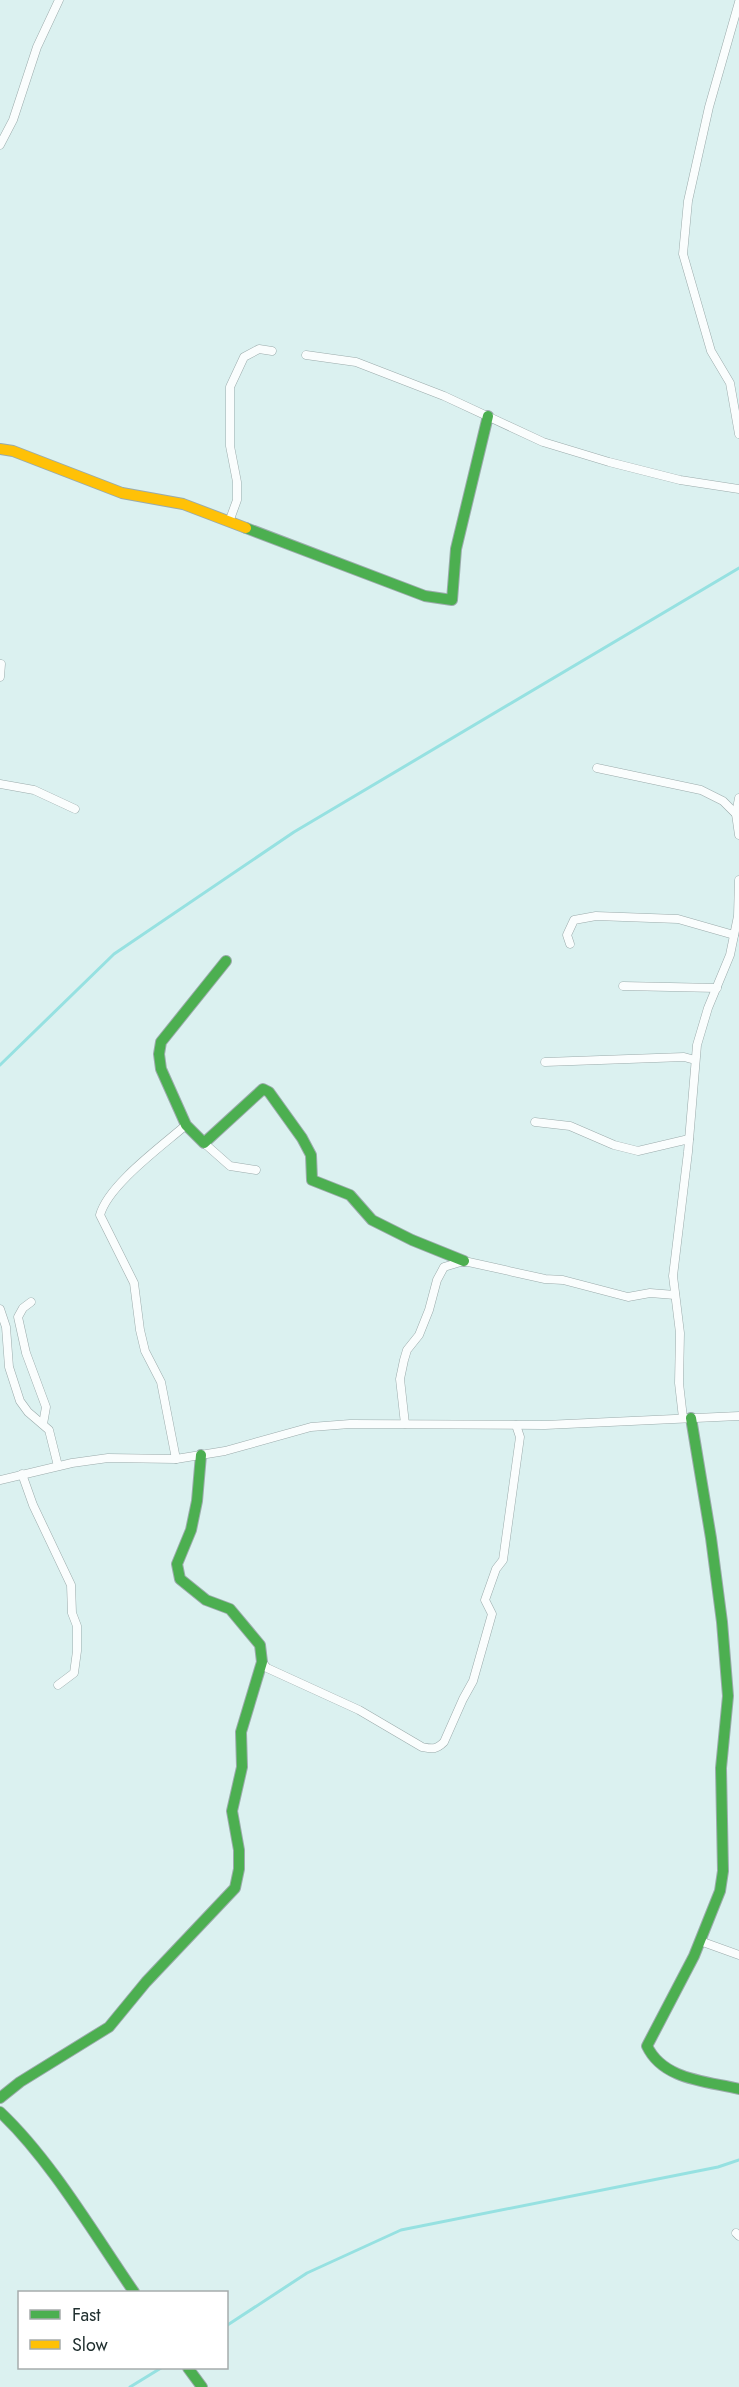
<svg xmlns="http://www.w3.org/2000/svg" width="739" height="2387" viewBox="0 0 739 2387" font-family="Jost,sans-serif">
<rect width="100%" height="100%" fill="#dbf1f0"/>
<g fill="none" stroke-linecap="round" stroke-linejoin="round">
<g stroke="#96e1e1" stroke-width="3">
<path d="M0 1065 114 954 294 832 739 568"/>
<path d="M226 2326 307 2273 401 2230 718 2167 739 2160"/>
<path d="M130 2387 161 2368"/>
</g>
<defs>
<g id="street">
<path d="M739 2 709 107 688 201 683 254 711 351 730 383 739 434"/>
<path d="M0 145 13 120 37 47 59 0"/>
<path d="M306 355 356 362 444 396 543 442 609 462 680 480 739 489"/>
<path d="M229 522 237 500V482L230 446V387L244 357 259 349 272 351"/>
<path d="M0 677 1 664"/>
<path d="M597 768 701 790 723 801 736 814"/>
<path d="M0 784 34 790 75 809"/>
<path d="M739 798 736 814 739 835"/>
<path d="M570 944 567 935 574 920 596 916 678 919 734 935"/>
<path d="M623 986 717 988"/>
<path d="M545 1062 684 1057 695 1060"/>
<path d="M535 1122 570 1126 614 1145 638 1151 689 1139"/>
<path d="M204 1143 230 1166 256 1170"/>
<path d="M31 1302 23 1308 18 1317 26 1353 46 1407 43 1424"/>
<path d="M0 1309 6 1327 9 1367 20 1401 28 1412 49 1430 58 1466"/>
<path d="M683 1418 679 1383 680 1333 673 1276 688 1152 697 1045 708 1008 730 955 738 916 739 880"/>
<path d="M405 1424 400 1379 404 1360 407 1350 419 1335 429 1310 437 1280 444 1267 464 1261 545 1279 563 1280 628 1297 650 1293 675 1295"/>
<path d="M176 1459 161 1382 145 1351 140 1330 134 1283 100 1215C108 1185 162 1146 186 1125"/>
<path d="M22 1474 33 1505 71 1585 72 1613 77 1626V1651L74 1673 58 1685"/>
<path d="M0 1480 72 1463 108 1458 176 1459 225 1451 311 1427 350 1424 545 1425 739 1416"/>
<path d="M262 1662 267 1668 359 1710 422 1747C432 1749 436 1750 444 1742L463 1699 473 1681 492 1614 485 1600 496 1569 503 1560 520 1437 516 1425"/>
<path d="M700 1941 739 1955"/>
<path d="M736 2233 739 2236"/>
</g>
<g id="fast">
<path d="M246 528 425 596 452 600 456 549 488 416"/>
<path d="M226 961 161 1042 159 1054 161 1069 186 1125 204 1143 263 1089 269 1092 302 1138 311 1155 312 1180 350 1195 372 1220 412 1240 464 1261"/>
<path d="M691 1418 711 1538 722 1622 728 1696 721 1768 723 1871 720 1891 694 1956 647 2046C663 2080 706 2081 739 2089"/>
<path d="M0 2098 20 2082 109 2027 146 1982 235 1888 239 1869V1850L232 1811 242 1767 241 1732 262 1662 260 1645 230 1609 206 1600 180 1579 177 1564 191 1530 197 1501 201 1455"/>
<path d="M0 2112C51 2160 94 2234 134 2292"/>
<path d="M188 2368 202 2387"/>
</g>
<path id="slow" d="M0 449 13 451 122 493 183 504 246 528"/>
</defs>
<use href="#street" stroke="#9babab" stroke-width="9"/>
<use href="#fast" stroke="#9babab" stroke-width="12"/>
<use href="#slow" stroke="#9babab" stroke-width="12"/>
<use href="#street" stroke="#fafdfd" stroke-width="8"/>
<use href="#fast" stroke="#4caf50" stroke-width="10"/>
<use href="#slow" stroke="#ffc107" stroke-width="10"/>
</g>
<rect x="18" y="2291" width="210" height="78" fill="#ffffff" stroke="#a6acac" stroke-width="1.5"/>
<rect x="30" y="2310" width="30" height="9" fill="#4caf50" stroke="#a6acac" stroke-width="1.5"/>
<text x="72" y="2321" font-size="18" fill="#213030">Fast</text>
<rect x="30" y="2340" width="30" height="9" fill="#ffc107" stroke="#a6acac" stroke-width="1.5"/>
<text x="72" y="2351" font-size="18" fill="#213030">Slow</text>
</svg>
